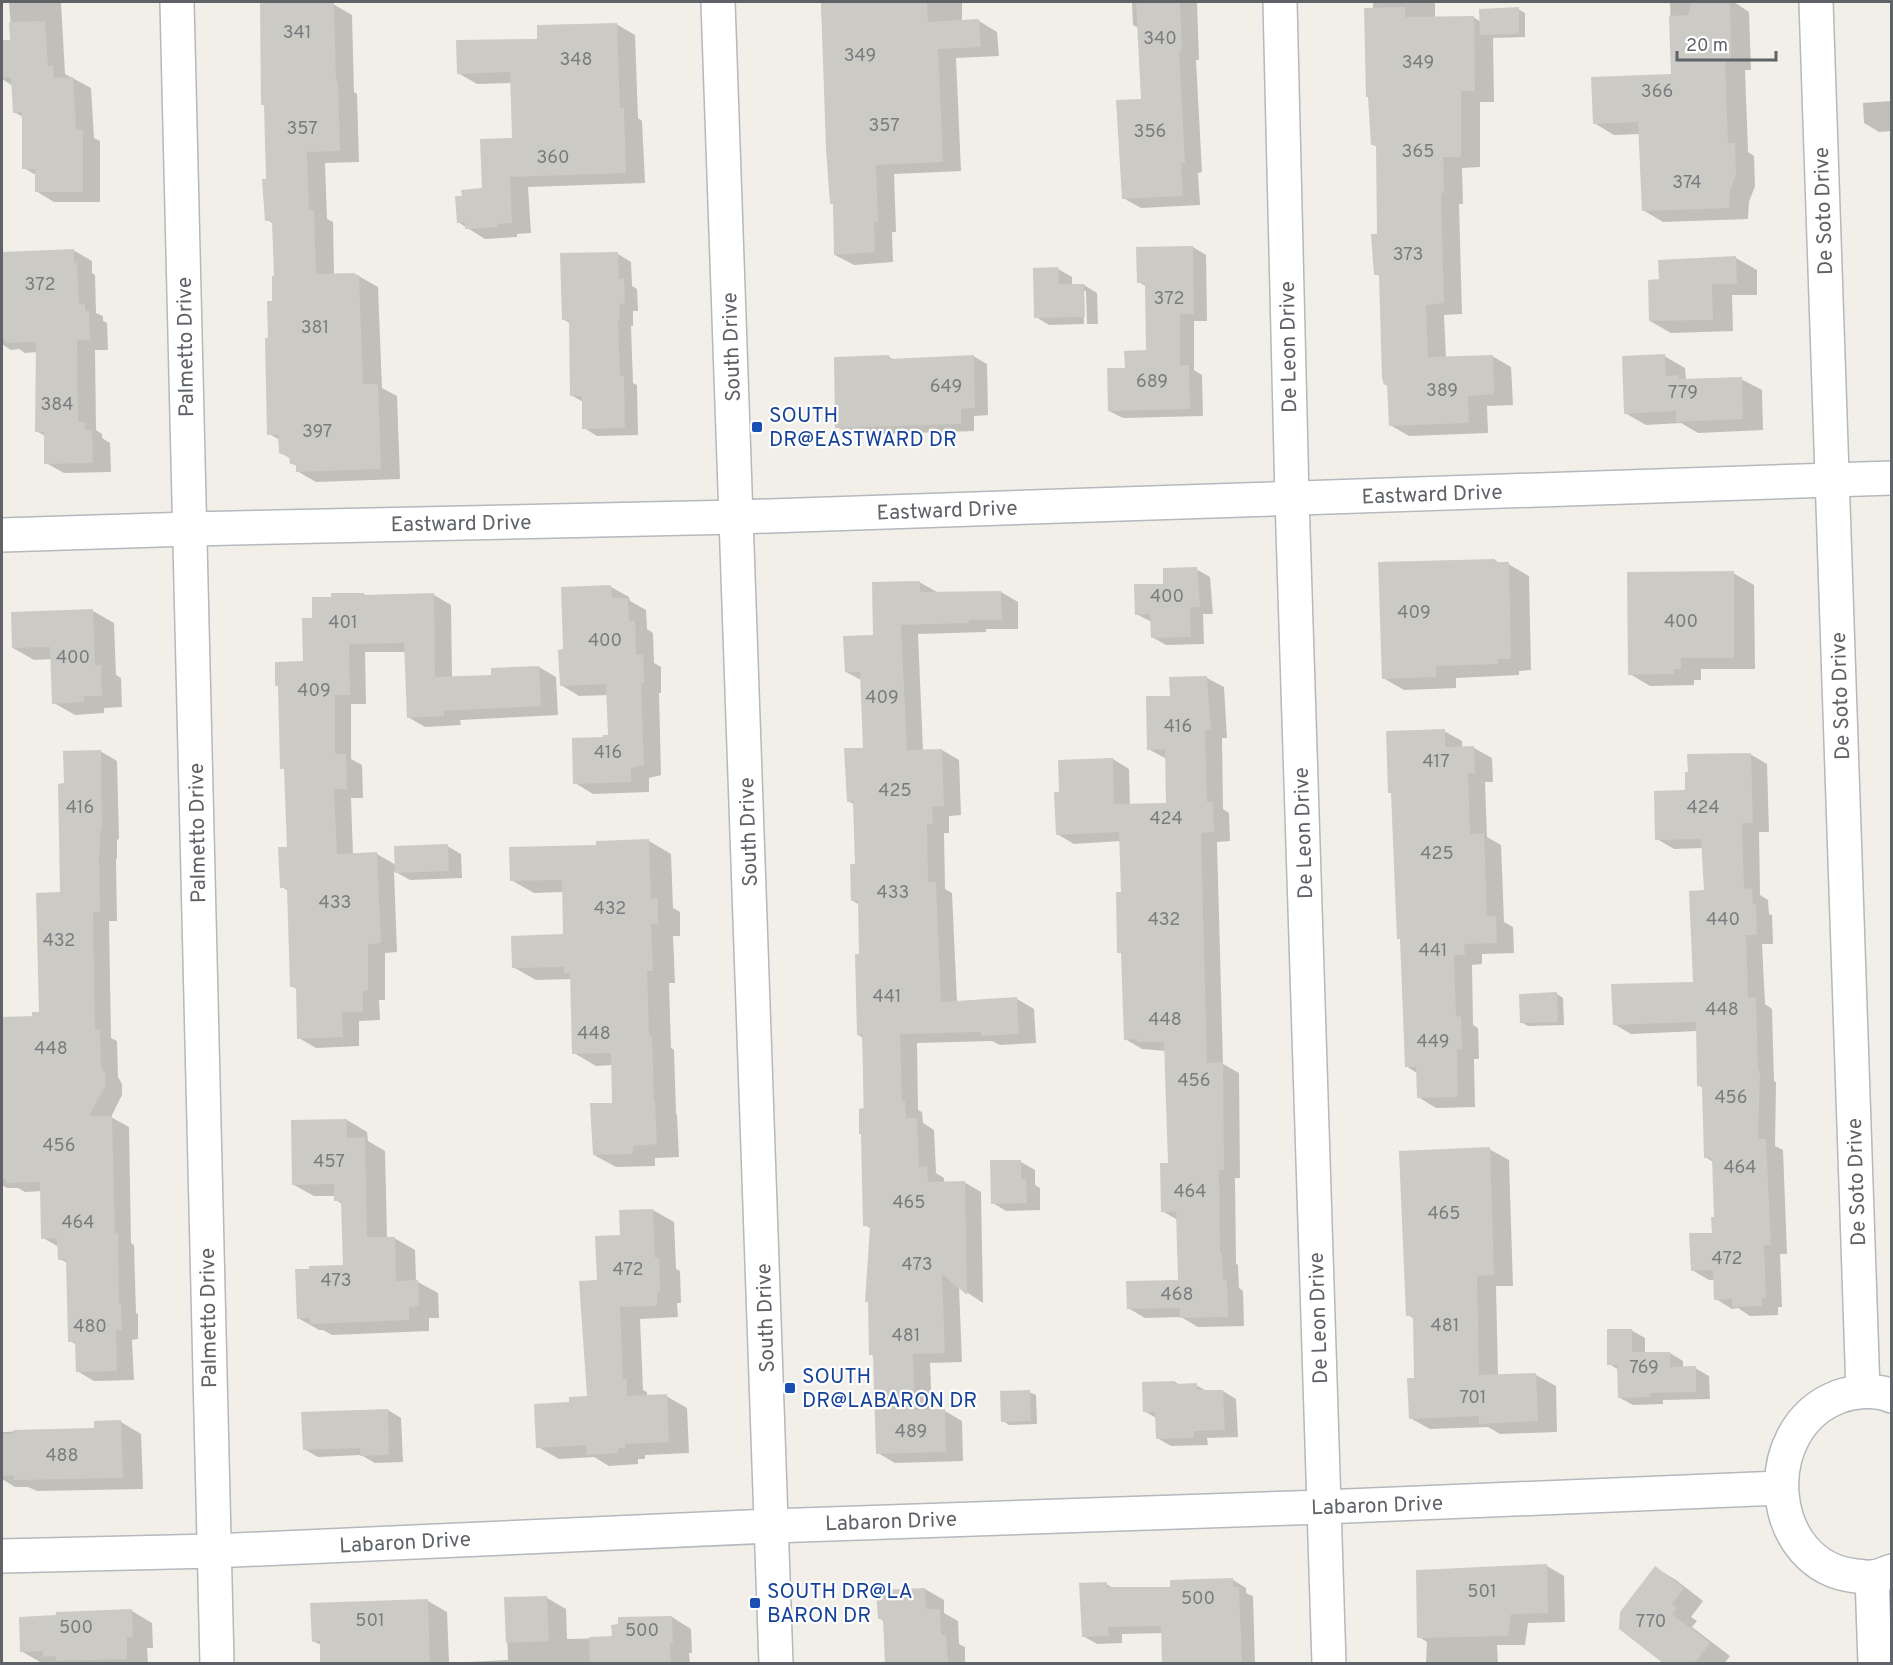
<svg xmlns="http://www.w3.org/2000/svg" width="1893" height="1665" viewBox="0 0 1893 1665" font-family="Overpass,sans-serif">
<rect width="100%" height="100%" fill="#f1efe8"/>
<g fill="#0003">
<path d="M9 2H61L65 74 91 88 94 138 100 141V202H54L36 191V175L24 168 23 117 14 112 13 86 2 79V42H12Z"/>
<path d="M261 2H328V4H333L352 15 354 92 357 94 359 162 325 163 327 219 333 222 334 275 355 274 378 287 382 388 397 396 400 479 316 482 297 471V466L291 463V459L280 452V440L269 434 275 277 274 224 267 220 268 181 266 105 263 104Z"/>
<path d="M821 2H962V22L979 21 997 32 999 56 956 58 961 171 894 174 896 232H892L893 262 854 265 835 255 834 205 831 203Z"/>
<path d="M1132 2H1197L1199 60H1196L1202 172 1198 173 1200 205 1141 208 1123 198 1143 100 1138 28 1133 25Z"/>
<path d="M1373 2H1435V18L1473 17 1481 22 1518 9 1525 13V37L1493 38 1494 102H1480V167L1462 168 1463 204H1459L1462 314 1444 315 1446 358 1492 356 1511 367 1513 405 1487 406 1488 433 1409 436 1390 425 1388 386 1385 384 1381 277 1376 274 1379 235 1377 147 1372 144Z"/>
<path d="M1670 2H1734L1749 12 1751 70H1745L1748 152 1754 156 1755 186 1749 202 1748 219 1663 222 1643 210 1640 134 1614 135 1594 123 1672 76Z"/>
<path d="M616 24 635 35 638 118 642 121 645 183 528 187 531 233 517 234V237L485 239 458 222 464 197 484 190 514 139 512 83 477 84 458 73 539 40Z"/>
<path d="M1892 101V131L1879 132 1864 123 1863 103Z"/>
<path d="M1193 247 1206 255 1207 321H1194V370L1202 375 1203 416 1123 418 1109 411 1126 369 1147 352 1146 286 1138 282Z"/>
<path d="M73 250 92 261V273L95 275 96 313 103 316V321L107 323 108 350H95L96 430 102 434V438L110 443 111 472 64 473 46 463 45 436 36 431 37 352 25 353 19 349 11 350 2 344V253Z"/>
<path d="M618 254 631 262 632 286 637 289 638 311H633V326H631L633 383 637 385 638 435 597 436 584 428 583 402 571 395V324L563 319Z"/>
<path d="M1736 258 1757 270V295H1732L1733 331 1671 333 1650 321 1660 281Z"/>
<path d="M1058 269 1072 277V286L1084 285 1097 293 1098 324H1087L1086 291H1083L1084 324 1049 325 1036 317Z"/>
<path d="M973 356 987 364 988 415 974 416V431L851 435 837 427 889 357 895 360Z"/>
<path d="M1664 356 1685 368 1686 380 1741 379 1762 390 1763 430 1698 433 1681 423 1646 425 1625 413Z"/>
<path d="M1495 560 1501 564H1508L1529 576 1531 670 1519 671V675L1456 678V688L1404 690 1383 678Z"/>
<path d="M1196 569 1210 577 1213 614H1203L1204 644 1166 645 1152 637V622L1136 614 1165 585Z"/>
<path d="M1733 573 1754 585 1755 669H1701V680H1694V685L1650 686 1630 674Z"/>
<path d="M919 582 937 592H1001L1018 602V629H986V632L918 634 923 751 942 750 959 760 961 815 949 816V833H944L945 889 952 893 957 1002 1017 999 1034 1009 1036 1043 1000 1045 992 1041 917 1043 918 1110 922 1112 923 1123 934 1130 936 1173 944 1178V1183L964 1182 981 1192 983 1303 959 1287 962 1362 930 1363 932 1411H945L962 1421 963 1461 895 1463 878 1453 875 1357 870 1354 869 1303 866 1301 872 1229 865 1225 863 1038 858 1035 861 955 860 905 853 901 857 866 855 805 848 801 864 749 861 680 846 672Z"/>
<path d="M611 587 629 597 630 601 646 610 647 629 653 633 654 663 661 667V693H659L661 775 649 778V792L593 794 575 783 604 739 610 736 608 695 579 696 561 685 565 651Z"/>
<path d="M364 594 367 596 434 595 451 605 452 678 492 676 539 667 556 677 558 715 460 720 461 725 425 727 408 717 406 652H365L366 704H351V759L362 765 363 798H351L353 855 377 854 396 865 447 846 461 854 462 878 410 880 394 871 397 952 385 953V1000H379L380 1020 359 1021V1046L316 1048 299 1038 297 989 291 986 289 891 282 887 288 848 286 770 282 768 280 687 276 685 304 663 314 619 333 598Z"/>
<path d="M93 611 114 623 116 675 121 678 122 707 104 708V713L75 715 54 703 52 659 34 660 13 648Z"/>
<path d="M1207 678 1224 687 1227 738H1222L1223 809 1229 813 1230 841 1217 842 1223 1064 1239 1073 1240 1178H1235L1236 1264 1238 1265 1239 1288 1243 1291 1244 1326 1198 1327 1181 1317 1145 1318 1128 1308 1179 1281 1178 1220 1162 1211 1170 1165 1166 1051 1142 1049 1125 1039 1123 954 1119 952 1122 893 1121 841 1074 844 1057 834 1060 794 1113 759 1129 769 1130 806 1168 804 1167 759 1148 749 1171 698Z"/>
<path d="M1444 731 1462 741V748H1474L1492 758 1493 782H1485L1487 837 1501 845 1504 922 1513 927 1514 953 1482 954V964L1472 965 1473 1025 1478 1028 1479 1059H1474L1475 1107 1436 1108 1418 1097 1417 1073 1406 1066 1402 940 1398 938Z"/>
<path d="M100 751 117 761 119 839 117 840V859H116L117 921H109L111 1038 117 1041 118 1077 122 1084V1095L111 1117 129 1127 131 1243 134 1245 136 1313 138 1314V1339L132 1340 134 1380 94 1381 77 1371V1345L70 1341 68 1263 59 1259V1247L43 1238 42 1191 25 1192 18 1188H7L2 1185V1018L34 1017 40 1013 62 894 65 784Z"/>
<path d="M1750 754 1767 764 1769 832H1759L1760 895 1768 900 1769 914 1772 915 1773 944H1762L1765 1004 1772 1009 1774 1081 1776 1082 1775 1146 1783 1150 1787 1254H1780L1782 1307H1778V1315L1750 1316 1738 1308 1732 1309 1716 1299 1715 1280H1709L1692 1270 1713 1234 1715 1218 1713 1162 1705 1157 1703 1088 1698 1085 1697 1031 1631 1034 1614 1024 1694 984 1705 892 1703 848 1674 849 1657 839 1686 792Z"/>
<path d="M649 841 671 854 673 908 680 912V936H673L675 983H669L671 1048 674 1050 676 1114 677 1115 679 1157 655 1158V1166L616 1167 594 1155 614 1104 613 1065 596 1066 574 1053 572 979 536 980 513 967 565 936 563 892 534 893 511 880 598 846Z"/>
<path d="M1557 994 1563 998 1564 1025 1528 1026 1521 1022Z"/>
<path d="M347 1120 367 1132 368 1141 385 1151 387 1238H394L415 1250 416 1281 438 1293 439 1318H429V1331L332 1335 323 1330H319L298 1318 345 1267 343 1205 336 1200V1196H314L294 1185Z"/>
<path d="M1489 1149 1509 1160 1513 1286H1496L1498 1376 1536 1375 1556 1386 1557 1432 1500 1434 1488 1427 1430 1429 1410 1418 1416 1379 1414 1319 1408 1315Z"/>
<path d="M992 1162H1021L1035 1170V1185L1040 1188V1210L1006 1211 993 1203Z"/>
<path d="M653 1210 674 1222 676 1269 680 1271 681 1303H677L678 1317 640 1319 643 1390 647 1392V1396H666L687 1408 689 1453 645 1455V1459H638V1464L609 1466 594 1457 559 1459 538 1447 570 1404 588 1397 598 1282 622 1236Z"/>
<path d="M1631 1330 1645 1338V1353H1670L1683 1361V1368H1695L1709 1376 1710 1399 1663 1400V1404L1633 1405 1620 1398 1619 1370 1609 1364Z"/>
<path d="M1175 1382 1180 1385H1196L1208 1392 1223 1391 1236 1399 1238 1437 1207 1438 1208 1445 1171 1446 1157 1438 1156 1418 1144 1411Z"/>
<path d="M1029 1392 1036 1395 1037 1424 1009 1425 1003 1421Z"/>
<path d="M388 1410 401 1418 403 1462 375 1463 361 1455 318 1457 304 1449Z"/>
<path d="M121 1422 141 1434 143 1489 37 1491 28 1487H15L2 1479V1432L96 1429Z"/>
<path d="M1547 1566 1564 1576 1565 1622 1528 1623 1525 1645H1497L1498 1664H1426L1427 1642 1419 1637Z"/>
<path d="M1656 1568 1676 1580 1703 1601 1691 1617 1697 1621 1692 1627 1730 1656 1724 1664H1666Z"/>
<path d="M1233 1580 1246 1588V1593L1253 1596 1255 1664H1164L1163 1633 1122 1634V1643L1097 1644 1083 1636 1106 1584 1115 1589H1171Z"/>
<path d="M925 1589 944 1600V1613L958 1621 959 1644 965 1647V1664H887L885 1622 879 1618Z"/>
<path d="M547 1598 566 1609 567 1639 614 1638 672 1617 691 1629 692 1653H689L690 1664H321V1645L313 1641 428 1601 447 1612 449 1663 508 1660 506 1599Z"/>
<path d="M132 1611 152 1623 153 1648H147L148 1664 42 1663 21 1651Z"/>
</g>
<g fill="#cccac5">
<path d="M260 2H334L336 81H338L340 151 307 152 309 210H314L316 274 355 273V275H359L363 384H378L381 469 296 472V464H290L289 457 279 453 278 435H267L265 338H268L267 301H272V276H274L272 221H265L262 179H266L264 105H261Z"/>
<path d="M821 2H927L928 22 979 19 981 47 938 49 943 162 876 165 878 222H874L875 252 834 255 833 203 830 204 826 149Z"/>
<path d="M1136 2H1180L1182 51H1179L1185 163H1181L1183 196 1122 199 1116 100 1141 99Z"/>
<path d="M1692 2H1730L1731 59H1725L1728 143H1735L1736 174 1730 191 1729 208 1642 211 1638 122 1593 124 1591 77 1671 74 1669 16 1688 15Z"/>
<path d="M1405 7V17L1474 16 1475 91H1461V157H1443L1444 193H1441L1444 303 1426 305 1428 357 1493 355 1494 394 1468 396 1469 423 1389 426 1387 384 1384 385 1382 378 1379 275H1374L1371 234H1377L1376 145H1371L1368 97H1366L1364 8Z"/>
<path d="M1519 7V34L1480 35 1479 9Z"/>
<path d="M45 21 48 66 53 65 54 78 73 77 76 130H83V192H35V169H22V112L13 113 11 77 2 78V40H10L9 22Z"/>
<path d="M617 23 620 108H624L626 173 510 177 512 223 498 224V227L465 229V222L457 223 455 196H462L461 190 482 188 480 139 512 138 510 72 457 74 456 40 537 39V25Z"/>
<path d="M1193 246 1194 314H1180V365H1189L1190 409 1108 411 1107 368H1125L1124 351 1146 350 1145 283H1137L1136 247Z"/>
<path d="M74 249V263H77L79 304H85V311H89L90 340H77L78 422H85V430H92L93 463 44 464V432H35L36 342 5 343V339L2 340V252Z"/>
<path d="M618 252 619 279H624L625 303 619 304 620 319H618L620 376H624L625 428 582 429V396H570L569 320H562L560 253Z"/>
<path d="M1736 256 1737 284H1712L1713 320 1649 321 1648 280 1659 279 1658 260Z"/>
<path d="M1058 267 1059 284H1084L1085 317 1034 318 1033 268Z"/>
<path d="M1665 354 1666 376 1679 375V379L1742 377 1743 419 1676 422V411L1624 414 1622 356Z"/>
<path d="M889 355V359L974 355 975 408 961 409V424L835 428 834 357Z"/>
<path d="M1495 559V562H1509L1511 659H1498V664L1436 666V677L1382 679 1378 562Z"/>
<path d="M1197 567 1200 607H1190L1191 637 1151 638 1150 614 1135 615 1134 584H1163V568Z"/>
<path d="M1734 571V658H1681V669H1674V674L1628 675 1627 572Z"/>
<path d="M920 581V592L1001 591 1002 620H969V623L901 625 907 750 942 749 944 806 932 807 933 824H927L928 882H936L941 1002 1017 997 1019 1034 981 1036V1032L900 1034 902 1101H905L906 1118H917L919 1167 927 1166 928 1182 965 1181 967 1295 942 1274 945 1353 913 1354 915 1410 945 1409 946 1452 876 1454 873 1355H869L868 1302H865L870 1226H863L861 1134H859V1109L864 1108 862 1035H857L855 954H859L858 901H851L850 864H855L853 801 847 802 844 748H863L860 672H845L843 636 873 635 872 582Z"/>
<path d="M611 585 612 598H628L629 621H635L636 655 643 654 644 683H641L644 765 631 768V782L573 784 572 738 603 737V735H608L606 684 560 686 558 650 563 649 561 587Z"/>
<path d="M331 593H364V595L434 593 435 677 491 675V668L539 666 541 706 444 711V716L407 718 404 643 349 644 350 695H335V754H346L347 789H334L337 854 377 852 381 943 368 944V991H363V1012H342L343 1037 297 1039 296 987H290L287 888H280L278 847H287L284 769H280L278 686H275V662L303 661 302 618H312V597H331Z"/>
<path d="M93 609 95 665H101L102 696H84V702L52 704 50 647 12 648 11 612Z"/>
<path d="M1207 676 1211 730H1205L1207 802H1213L1214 832 1201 833 1207 1063 1223 1062 1224 1170H1219L1220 1254H1222L1223 1280H1227L1228 1317 1180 1318V1308L1127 1309 1126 1281 1178 1280 1176 1212H1161L1160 1163H1168L1164 1042H1137V1039L1124 1040 1121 953H1117L1116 892H1121L1119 832 1056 835 1054 792H1059L1058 760 1113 758 1114 804 1166 803 1165 749 1147 750 1146 696H1170L1169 677Z"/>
<path d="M1445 729V747L1474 746 1475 773H1468L1470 834 1484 833 1487 916H1496L1497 943 1464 944 1465 955H1454L1456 1017 1461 1016 1462 1049H1457L1458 1097 1417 1098 1416 1067H1405L1400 939H1397L1391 793H1388L1386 731Z"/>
<path d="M101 750 102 830 100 831V850H99L100 912H93L95 1030 100 1029 101 1066 105 1073 106 1085 89 1116H112L115 1233H118L119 1303H121L122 1330H116L117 1371 76 1372 75 1342H68L66 1259 58 1260 57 1238 41 1239 40 1182 6 1183V1179H2V1017L32 1016V1012H39L36 893 60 892 58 784 64 783 63 751Z"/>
<path d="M1751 753 1753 823H1742L1744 889 1752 888 1753 904H1756L1757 935H1746L1748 998 1756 997 1758 1071H1760L1758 1139H1766L1771 1245H1764L1766 1298H1762V1306L1732 1307V1299L1714 1300 1713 1270 1691 1271 1689 1233H1712L1711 1217H1714L1712 1158H1704L1702 1086H1697L1696 1022 1613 1025 1611 984 1693 982 1689 891 1704 890 1701 839 1655 840 1654 791 1685 790V772H1688L1687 754Z"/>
<path d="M649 839 651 899 658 898V924H651L653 971H647L649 1035H652L654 1101H655L657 1144 633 1146V1154L593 1155 590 1103H612L611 1053 572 1054 570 973H564V967L512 968 511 936 563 934 562 880 510 881 509 847 596 845V841Z"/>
<path d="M448 844 449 871 395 873 394 846Z"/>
<path d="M1557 992 1558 1022 1520 1023 1519 994Z"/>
<path d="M347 1119V1138L365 1137 367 1237H395L396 1281 418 1280 419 1306 409 1307V1320L310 1324V1318L297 1319 295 1269H309V1266L343 1265 341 1201H334V1184L292 1185 291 1120Z"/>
<path d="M1490 1147 1494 1275 1477 1276 1479 1375 1536 1373 1538 1421 1479 1424V1416L1409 1419 1407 1378H1414L1413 1316H1406L1399 1151Z"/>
<path d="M990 1160H1021V1179H1026L1027 1203 991 1204Z"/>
<path d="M653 1209 655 1258H659L660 1292H657V1306L620 1307 623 1379H627V1396L667 1394 669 1442 625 1444V1448H618V1453L587 1455 586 1445 536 1448 534 1404 569 1402V1397L587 1396 579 1281 597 1280 595 1236 620 1235 619 1210Z"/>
<path d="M1607 1329H1632V1352H1670V1367L1696 1366V1392L1650 1393V1397L1618 1398 1617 1365H1607Z"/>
<path d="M1175 1381V1384L1197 1383V1390H1223L1225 1430 1194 1431V1438L1156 1439 1155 1412H1143L1142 1382Z"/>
<path d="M1030 1390 1031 1421 1001 1422 1000 1391Z"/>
<path d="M388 1409 389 1455 360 1456V1448L303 1450 301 1412Z"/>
<path d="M121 1420 123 1478 14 1480V1475L2 1476V1434H13V1430L94 1428V1421Z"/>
<path d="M1547 1564 1548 1613 1511 1614 1508 1636 1417 1638 1416 1570Z"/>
<path d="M1655 1566 1684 1588 1672 1604 1677 1608 1672 1614 1710 1643 1694 1664H1664L1619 1629 1620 1612Z"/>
<path d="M1233 1578V1587H1239L1242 1664H1162L1161 1626 1108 1627 1109 1636 1082 1637 1079 1583 1107 1582V1587H1170V1580Z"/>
<path d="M925 1588 926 1609H940L941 1635H946L948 1664H885L883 1619H878L876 1590Z"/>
<path d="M547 1596 549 1641 506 1643 504 1597Z"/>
<path d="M428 1599 430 1664H320V1641L312 1642 310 1603Z"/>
<path d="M132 1609 133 1637H127V1659L56 1661V1656L43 1657V1651L20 1652 19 1617 56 1615V1612Z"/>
<path d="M672 1616 673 1643H670L671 1664H590L589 1637 612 1636 611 1625 618 1624V1617Z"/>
</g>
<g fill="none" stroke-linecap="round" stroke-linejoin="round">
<defs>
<g id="minor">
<path d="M177 2 217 1664"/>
<path d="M718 2 776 1664"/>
<path d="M1280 2 1292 498 1329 1664"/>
<path d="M1816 2 1863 1391"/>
<path d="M2 535 190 529 737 517 1892 478"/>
<path d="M1892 1396C1875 1389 1854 1391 1838 1397 1755 1429 1766 1567 1856 1576 1861 1576 1868 1578 1874 1577 1880 1576 1886 1573 1892 1571"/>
<path d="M2 1556 213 1551 772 1526 1323 1507 1780 1488"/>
<path d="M1872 1577 1875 1664"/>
</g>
</defs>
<use href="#minor" stroke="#b5b8bc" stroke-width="36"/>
<use href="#minor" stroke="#fff" stroke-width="33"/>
</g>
<g fill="#1a4fb4" stroke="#fff" stroke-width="2">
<rect x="751" y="421" width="12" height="12" rx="3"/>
<rect x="784" y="1382" width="12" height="12" rx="3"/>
<rect x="749" y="1597" width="12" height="12" rx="3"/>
</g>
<g text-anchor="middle" stroke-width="4.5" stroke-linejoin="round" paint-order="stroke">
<g font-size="18" fill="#7a7d7f">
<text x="297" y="38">341</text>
<text x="1160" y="44">340</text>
<text x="860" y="61">349</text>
<text x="576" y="65">348</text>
<text x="1418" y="68">349</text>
<text x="1657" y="97">366</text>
<text x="884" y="131">357</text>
<text x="302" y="134">357</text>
<text x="1150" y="137">356</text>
<text x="1418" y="157">365</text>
<text x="553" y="163">360</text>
<text x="1687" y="188">374</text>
<text x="1408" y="260">373</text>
<text x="40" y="290">372</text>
<text x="1169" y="304">372</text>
<text x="315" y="333">381</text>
<text x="1152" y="387">689</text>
<text x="946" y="392">649</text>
<text x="1442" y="396">389</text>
<text x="1683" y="398">779</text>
<text x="57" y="410">384</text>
<text x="317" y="437">397</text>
<text x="1167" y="602">400</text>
<text x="1414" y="618">409</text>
<text x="1681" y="627">400</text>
<text x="343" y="628">401</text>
<text x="605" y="646">400</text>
<text x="73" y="663">400</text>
<text x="314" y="696">409</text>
<text x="882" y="703">409</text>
<text x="1178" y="732">416</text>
<text x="608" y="758">416</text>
<text x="1436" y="767">417</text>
<text x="895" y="796">425</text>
<text x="80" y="813">416</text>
<text x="1703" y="813">424</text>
<text x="1166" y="824">424</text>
<text x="1437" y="859">425</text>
<text x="893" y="898">433</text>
<text x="335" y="908">433</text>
<text x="610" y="914">432</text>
<text x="1164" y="925">432</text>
<text x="1723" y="925">440</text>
<text x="59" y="946">432</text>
<text x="1433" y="956">441</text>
<text x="887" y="1002">441</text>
<text x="1722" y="1015">448</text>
<text x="1165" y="1025">448</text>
<text x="594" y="1039">448</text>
<text x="1433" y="1047">449</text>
<text x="51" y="1054">448</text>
<text x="1194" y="1086">456</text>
<text x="1731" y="1103">456</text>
<text x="59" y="1151">456</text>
<text x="329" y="1167">457</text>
<text x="1740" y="1173">464</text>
<text x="1190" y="1197">464</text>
<text x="909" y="1208">465</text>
<text x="1444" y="1219">465</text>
<text x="78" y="1228">464</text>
<text x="1727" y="1264">472</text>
<text x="917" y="1270">473</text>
<text x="628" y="1275">472</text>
<text x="336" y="1286">473</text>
<text x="1177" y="1300">468</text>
<text x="1445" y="1331">481</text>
<text x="90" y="1332">480</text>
<text x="906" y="1341">481</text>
<text x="1644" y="1373">769</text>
<text x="1473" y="1403">701</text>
<text x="911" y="1437">489</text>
<text x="62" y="1461">488</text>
<text x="1482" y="1597">501</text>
<text x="1198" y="1604">500</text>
<text x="370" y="1626">501</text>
<text x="1651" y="1627">770</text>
<text x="76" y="1633">500</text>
<text x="642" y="1636">500</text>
</g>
<g font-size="21" fill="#5f6368" stroke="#fff">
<text transform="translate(1823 211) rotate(-92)" y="7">De Soto Drive</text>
<text transform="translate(185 347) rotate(-91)" y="7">Palmetto Drive</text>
<text transform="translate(731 347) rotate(-92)" y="7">South Drive</text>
<text transform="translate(1288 347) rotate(-91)" y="7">De Leon Drive</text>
<text transform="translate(1432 494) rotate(-2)" y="7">Eastward Drive</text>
<text transform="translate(947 510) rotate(-2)" y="7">Eastward Drive</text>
<text transform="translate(461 523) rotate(-1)" y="7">Eastward Drive</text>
<text transform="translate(1840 696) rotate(-92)" y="7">De Soto Drive</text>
<text transform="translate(748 832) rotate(-92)" y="7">South Drive</text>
<text transform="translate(197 833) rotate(-91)" y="7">Palmetto Drive</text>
<text transform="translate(1303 833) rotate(-92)" y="7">De Leon Drive</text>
<text transform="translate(1856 1182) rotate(-92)" y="7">De Soto Drive</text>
<text transform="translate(208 1318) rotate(-91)" y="7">Palmetto Drive</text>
<text transform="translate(765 1318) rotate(-92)" y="7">South Drive</text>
<text transform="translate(1318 1318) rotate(-92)" y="7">De Leon Drive</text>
<text transform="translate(1377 1505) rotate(-2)" y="7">Labaron Drive</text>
<text transform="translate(891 1521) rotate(-2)" y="7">Labaron Drive</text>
<text transform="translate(405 1542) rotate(-3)" y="7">Labaron Drive</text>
</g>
<g font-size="21" fill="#164399" stroke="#fff" text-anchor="start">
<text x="769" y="422">SOUTH<tspan x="769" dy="24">DR@EASTWARD DR</tspan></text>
<text x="802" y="1383">SOUTH<tspan x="802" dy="24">DR@LABARON DR</tspan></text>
<text x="767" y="1598">SOUTH DR@LA<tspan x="767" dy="24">BARON DR</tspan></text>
</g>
</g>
<rect width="1893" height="1665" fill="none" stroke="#5f6368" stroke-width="6"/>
<path d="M1677 51v9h99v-9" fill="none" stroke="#5f6368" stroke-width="3"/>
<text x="1686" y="51" font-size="18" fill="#5f6368" stroke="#ffffff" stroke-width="4.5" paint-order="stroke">20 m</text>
</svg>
